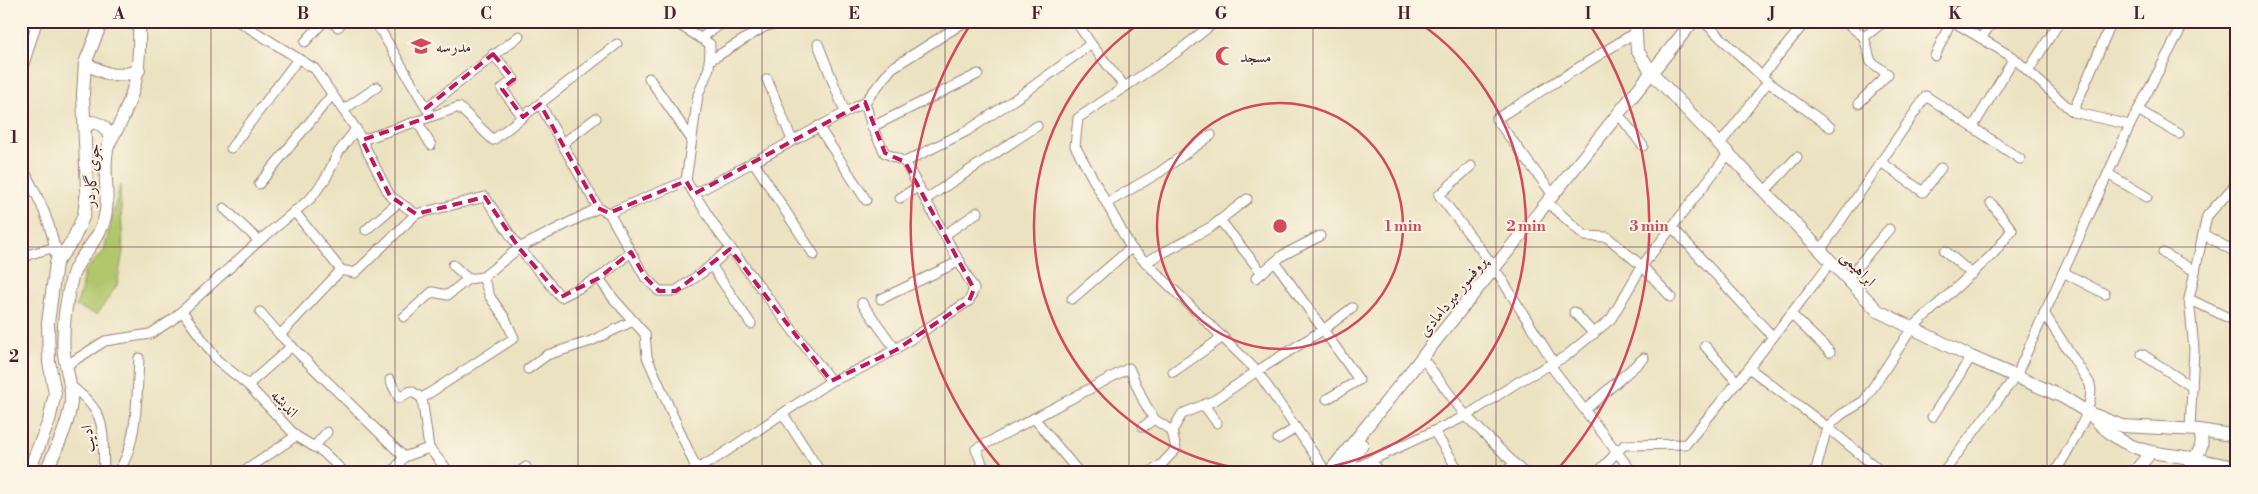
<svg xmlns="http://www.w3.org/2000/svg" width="2258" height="494" viewBox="0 0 2258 494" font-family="'Libre Bodoni',Amiri,serif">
<rect width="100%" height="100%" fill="#fcf5e5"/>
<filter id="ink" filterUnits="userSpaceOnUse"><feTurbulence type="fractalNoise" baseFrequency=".02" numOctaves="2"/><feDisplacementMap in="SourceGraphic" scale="10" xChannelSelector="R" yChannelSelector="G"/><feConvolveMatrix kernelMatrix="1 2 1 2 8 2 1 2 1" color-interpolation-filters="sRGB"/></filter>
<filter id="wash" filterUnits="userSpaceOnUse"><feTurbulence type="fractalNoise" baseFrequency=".0096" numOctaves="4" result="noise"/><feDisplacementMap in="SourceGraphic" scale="20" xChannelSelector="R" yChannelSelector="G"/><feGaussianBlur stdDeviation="1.12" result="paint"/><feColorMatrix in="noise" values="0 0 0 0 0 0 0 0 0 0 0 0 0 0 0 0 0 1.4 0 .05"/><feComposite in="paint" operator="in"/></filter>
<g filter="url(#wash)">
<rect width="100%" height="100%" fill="#ebe2c1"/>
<path fill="#b0c66b" stroke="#7d724b" d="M120 185 123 251 117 285 97 315 76 306 81 291 84 271 104 251Z"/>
</g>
<g filter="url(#ink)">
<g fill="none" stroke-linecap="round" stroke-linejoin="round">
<defs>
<g id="street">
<path d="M238 21 315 69 356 129 390 196 416 214"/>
<path d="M331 21 338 27 343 21"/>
<path d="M375 21 429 112"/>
<path d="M1076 21 1091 44 1125 87"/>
<path d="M1216 21 1180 50 1078 118 1075 146 1131 248 1257 371 1327 473"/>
<path d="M1703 21 1768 82 1720 144"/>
<path d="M1844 21 1864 37 1885 21"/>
<path d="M1952 21 2014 58 2073 112 2130 125"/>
<path d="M21 26 41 21"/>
<path d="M701 38 725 21"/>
<path d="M1981 38 1993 21"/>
<path d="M305 42 324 21"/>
<path d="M818 44 845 112"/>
<path d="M493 54 514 79 502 89 523 117"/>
<path d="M1935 56 1951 21"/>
<path d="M709 61 764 27 783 21"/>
<path d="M2028 71 2060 21"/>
<path d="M21 74 37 22"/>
<path d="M1762 76 1806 21"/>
<path d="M649 78 692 140"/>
<path d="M767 79 792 140"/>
<path d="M1768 82 1830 127"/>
<path d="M2236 90 2237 91"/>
<path d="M1859 103 1888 74 1871 62 1864 37"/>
<path d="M540 104 598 208"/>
<path d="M426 108 519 36"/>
<path d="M343 110 377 87"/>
<path d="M2138 110 2179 134"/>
<path d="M2073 112 2112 21"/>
<path d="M1623 120 1643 146"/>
<path d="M417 121 431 145"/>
<path d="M818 126 866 200"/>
<path d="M872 127 978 74"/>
<path d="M1973 127 2014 58"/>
<path d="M362 140 459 107 493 140 617 44"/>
<path d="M562 144 596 118"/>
<path d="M231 148 298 59"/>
<path d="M753 161 814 255"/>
<path d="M905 162 967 131 1024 93 1091 44"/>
<path d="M1881 162 1923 192 1941 168"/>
<path d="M21 165C37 195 55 227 56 263"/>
<path d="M1471 166 1439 195 1495 268"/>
<path d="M2108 174 2147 197"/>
<path d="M686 181 720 234 831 381 715 459 689 473"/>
<path d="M259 184 332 95"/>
<path d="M1765 191 1797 157"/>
<path d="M694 194 865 102 892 68 966 21"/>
<path d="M1553 195 1496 119 1636 32"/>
<path d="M900 198 919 186"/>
<path d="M926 199 1037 126"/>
<path d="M1107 203 1160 172 1211 135"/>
<path d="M1553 207 1585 236 1607 237 1642 266 1729 153"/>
<path d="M224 208 259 241"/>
<path d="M294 211 341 270"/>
<path d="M609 213 645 277 659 291H676L703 272 730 249"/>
<path d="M1220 220 1262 273"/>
<path d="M1672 227 1773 337"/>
<path d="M366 230 399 202"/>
<path d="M946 234 978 212"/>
<path d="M2203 234 2237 253"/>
<path d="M1820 251 1926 96 2020 159"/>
<path d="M1945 251 1972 274"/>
<path d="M2163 253 2195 271"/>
<path d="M21 261 30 254 56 247"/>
<path d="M1146 262 1211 227 1247 199"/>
<path d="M1275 262 1359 380 1327 399"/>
<path d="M453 265 468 279"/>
<path d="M711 265 751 324"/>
<path d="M2063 272 2105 294"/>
<path d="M1499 275 1554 363"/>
<path d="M599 278 631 252"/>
<path d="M1256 278 1283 255 1320 236"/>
<path d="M1847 279 1889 229"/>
<path d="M881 299 960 261"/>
<path d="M1072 299 1131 248"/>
<path d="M2189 299 2237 322"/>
<path d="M862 303 896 350"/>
<path d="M182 311 217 360 248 385"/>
<path d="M260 312 280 335"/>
<path d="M1574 312 1594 334"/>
<path d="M2044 313 2090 384C2096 410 2067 450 2055 473"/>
<path d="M1791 314 1830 352"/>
<path d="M404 317 432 292 448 295 468 279 483 277"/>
<path d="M1705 346 1737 382"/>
<path d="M2142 354 2192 387"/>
<path d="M1427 364 1466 416 1524 473"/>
<path d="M67 365 105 341 150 334 172 320 259 241 311 198 326 178 338 153 356 129"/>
<path d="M1550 365 1633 473"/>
<path d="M1749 368 1827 427 1883 473"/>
<path d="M528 369 547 355 591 341 633 321"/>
<path d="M1173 372 1223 337"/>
<path d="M390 380 399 398 411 391 422 398"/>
<path d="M831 381C882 363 924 329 969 301L974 289 905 162 885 153 872 127 865 102"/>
<path d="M71 386C109 415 102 429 104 473"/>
<path d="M1204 405 1217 423"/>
<path d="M1585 410 1644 358"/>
<path d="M783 414 821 473"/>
<path d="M1932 417 1971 357"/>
<path d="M1034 418 1077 470"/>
<path d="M1143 427 1154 419"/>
<path d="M2190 429 2194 349 2189 299 2207 216 2237 183"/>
<path d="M1434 431 1457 468"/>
<path d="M296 436 323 452 345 473"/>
<path d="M1278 439 1296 428"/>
<path d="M314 447 327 432"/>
<path d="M429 448 422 398 514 338 505 318 490 297 483 277 519 248 561 297 599 278 613 298 645 334 647 357 696 468"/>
<path d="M1371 460 1379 473"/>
<path d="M117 473C138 447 137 391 139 358"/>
<path d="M242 473 296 436 248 385 292 346"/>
<path d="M392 473 404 457"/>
<path d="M450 473 429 448 404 457 280 335 341 270 355 273 416 214 485 197 519 248 598 208 609 213 686 181 698 95 709 68 710 44 673 21"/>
<path d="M518 473 526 467"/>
<path d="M986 473 976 449 1129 368 1143 400 1154 419 1172 431"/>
<path d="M1148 473 1159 467 1176 449 1172 431 1182 414 1215 400 1257 371 1323 330 1352 308"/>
<path d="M1344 473 1466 416 1518 382 1566 356 1611 319 1642 266 1671 297"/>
<path d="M1504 473 1514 464"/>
<path d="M1597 473 1624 445 1686 444 1749 368 1831 262"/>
<path d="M1812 473 1816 470 1827 427 1842 414 1864 401 1912 328 1993 254 2012 230 1991 203"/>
<path d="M1943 473 2016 376 2130 125 2185 21"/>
<path d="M2184 473 2193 459"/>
</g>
<g id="secondary">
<path d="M1635 21 1637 50 1652 73 1878 311 1971 357 2063 397 2087 412 2122 426 2199 430 2237 436"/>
<path d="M85 63C107 75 115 79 139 70"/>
<path d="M86 127 92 122C102 124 106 127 110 138"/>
<path d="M2091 415C2125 452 2145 451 2191 458 2206 461 2221 465 2237 467"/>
<path d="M2193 459C2202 450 2204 441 2199 430"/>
<path d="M28 473 49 421 55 393 49 362 48 323 56 263 73 240 84 215 87 190 83 94 85 63 102 21"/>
<path d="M45 473C54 453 66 431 70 409 74 389 66 372 64 353 62 329 66 301 72 277 77 258 95 245 102 226 112 202 102 175 107 150 110 137 118 130 123 117 139 80 140 61 139 21"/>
<path d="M1329 473 1693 21"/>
<path d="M1340 473 1362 445"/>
<path d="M2134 473 2150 453"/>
</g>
</defs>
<use href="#street" stroke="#9a8076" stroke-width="11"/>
<use href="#secondary" stroke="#9a8076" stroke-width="14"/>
<use href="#street" stroke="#fff" stroke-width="9"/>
<use href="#secondary" stroke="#fff" stroke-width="12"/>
</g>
</g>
<path fill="none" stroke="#c2185b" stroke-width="4" stroke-dasharray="10 6" stroke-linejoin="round" d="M493 54 514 79 502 89 523 117 540 104 598 208 609 213 686 181 694 194 865 102 885 153 905 162 974 289 969 301 896 350 831 381 730 249 676 291H659L645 277 631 252 599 278 561 297 519 248 485 197 416 214 390 196 362 140 432 116 426 108Z"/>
<path fill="none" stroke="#4a1f2b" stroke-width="1" stroke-opacity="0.55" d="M211 21V473M395 21V473M578 21V473M762 21V473M945 21V473M1129 21V473M1313 21V473M1496 21V473M1680 21V473M1863 21V473M2047 21V473M21 247H2237"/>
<g fill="none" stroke="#d1495b" stroke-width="2.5">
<circle cx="1280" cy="226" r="123"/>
<path d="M1418 22A246 246 0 1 1 1142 22"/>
<path d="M1004 471A369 369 0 0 1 972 22M1588 22A369 369 0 0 1 1556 471"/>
</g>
<defs>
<symbol id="school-bare" viewBox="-9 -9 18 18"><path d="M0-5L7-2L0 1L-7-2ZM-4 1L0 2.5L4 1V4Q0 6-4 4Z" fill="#d1495b" stroke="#fcf5e5" stroke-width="2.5" paint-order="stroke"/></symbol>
<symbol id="mosque-bare" viewBox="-9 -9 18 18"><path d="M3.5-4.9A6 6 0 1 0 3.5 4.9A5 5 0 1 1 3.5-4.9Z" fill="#d1495b" stroke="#fcf5e5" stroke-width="2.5" paint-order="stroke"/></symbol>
</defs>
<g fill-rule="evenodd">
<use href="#school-bare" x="407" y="32" width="28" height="28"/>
<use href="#mosque-bare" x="1211" y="42" width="28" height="28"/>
</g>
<g text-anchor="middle" stroke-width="4" stroke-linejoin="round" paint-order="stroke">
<g font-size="16" fill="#4a1f2b" stroke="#fcf5e5" text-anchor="start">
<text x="436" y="52">مدرسه</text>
<text x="1240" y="62">مسجد</text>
</g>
<g font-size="16" fill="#4a1f2b" stroke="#fcf5e5">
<text transform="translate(91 175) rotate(-85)" y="6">جوی گاردر</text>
<text transform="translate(1859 268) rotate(47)" y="6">ابراهیمی</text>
<text transform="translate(1452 296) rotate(-51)" y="6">پروفسور میردامادی</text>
<text transform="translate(285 403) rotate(47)" y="6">اندیشه</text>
<text transform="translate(87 439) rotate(-95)" y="6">ادیب</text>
</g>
</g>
<circle cx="1280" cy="226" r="8" fill="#d1495b" stroke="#fcf5e5" stroke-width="2.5"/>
<g font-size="15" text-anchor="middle" font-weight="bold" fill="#d1495b" stroke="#fcf5e5" stroke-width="4" stroke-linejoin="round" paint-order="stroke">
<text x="1403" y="231">1 min</text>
<text x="1526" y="231">2 min</text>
<text x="1649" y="231">3 min</text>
</g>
<rect width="2258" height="494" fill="none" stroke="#fcf5e5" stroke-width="55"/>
<rect x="28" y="28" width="2202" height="438" fill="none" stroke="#4a1f2b" stroke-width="2"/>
<g font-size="16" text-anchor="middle" font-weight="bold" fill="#4a1f2b">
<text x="119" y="19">A</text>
<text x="303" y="19">B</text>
<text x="486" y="19">C</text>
<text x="670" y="19">D</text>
<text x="854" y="19">E</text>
<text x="1037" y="19">F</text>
<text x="1221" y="19">G</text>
<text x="1404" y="19">H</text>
<text x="1588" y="19">I</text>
<text x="1772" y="19">J</text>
<text x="1955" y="19">K</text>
<text x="2139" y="19">L</text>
<text x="14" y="143">1</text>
<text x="14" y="362">2</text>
</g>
</svg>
